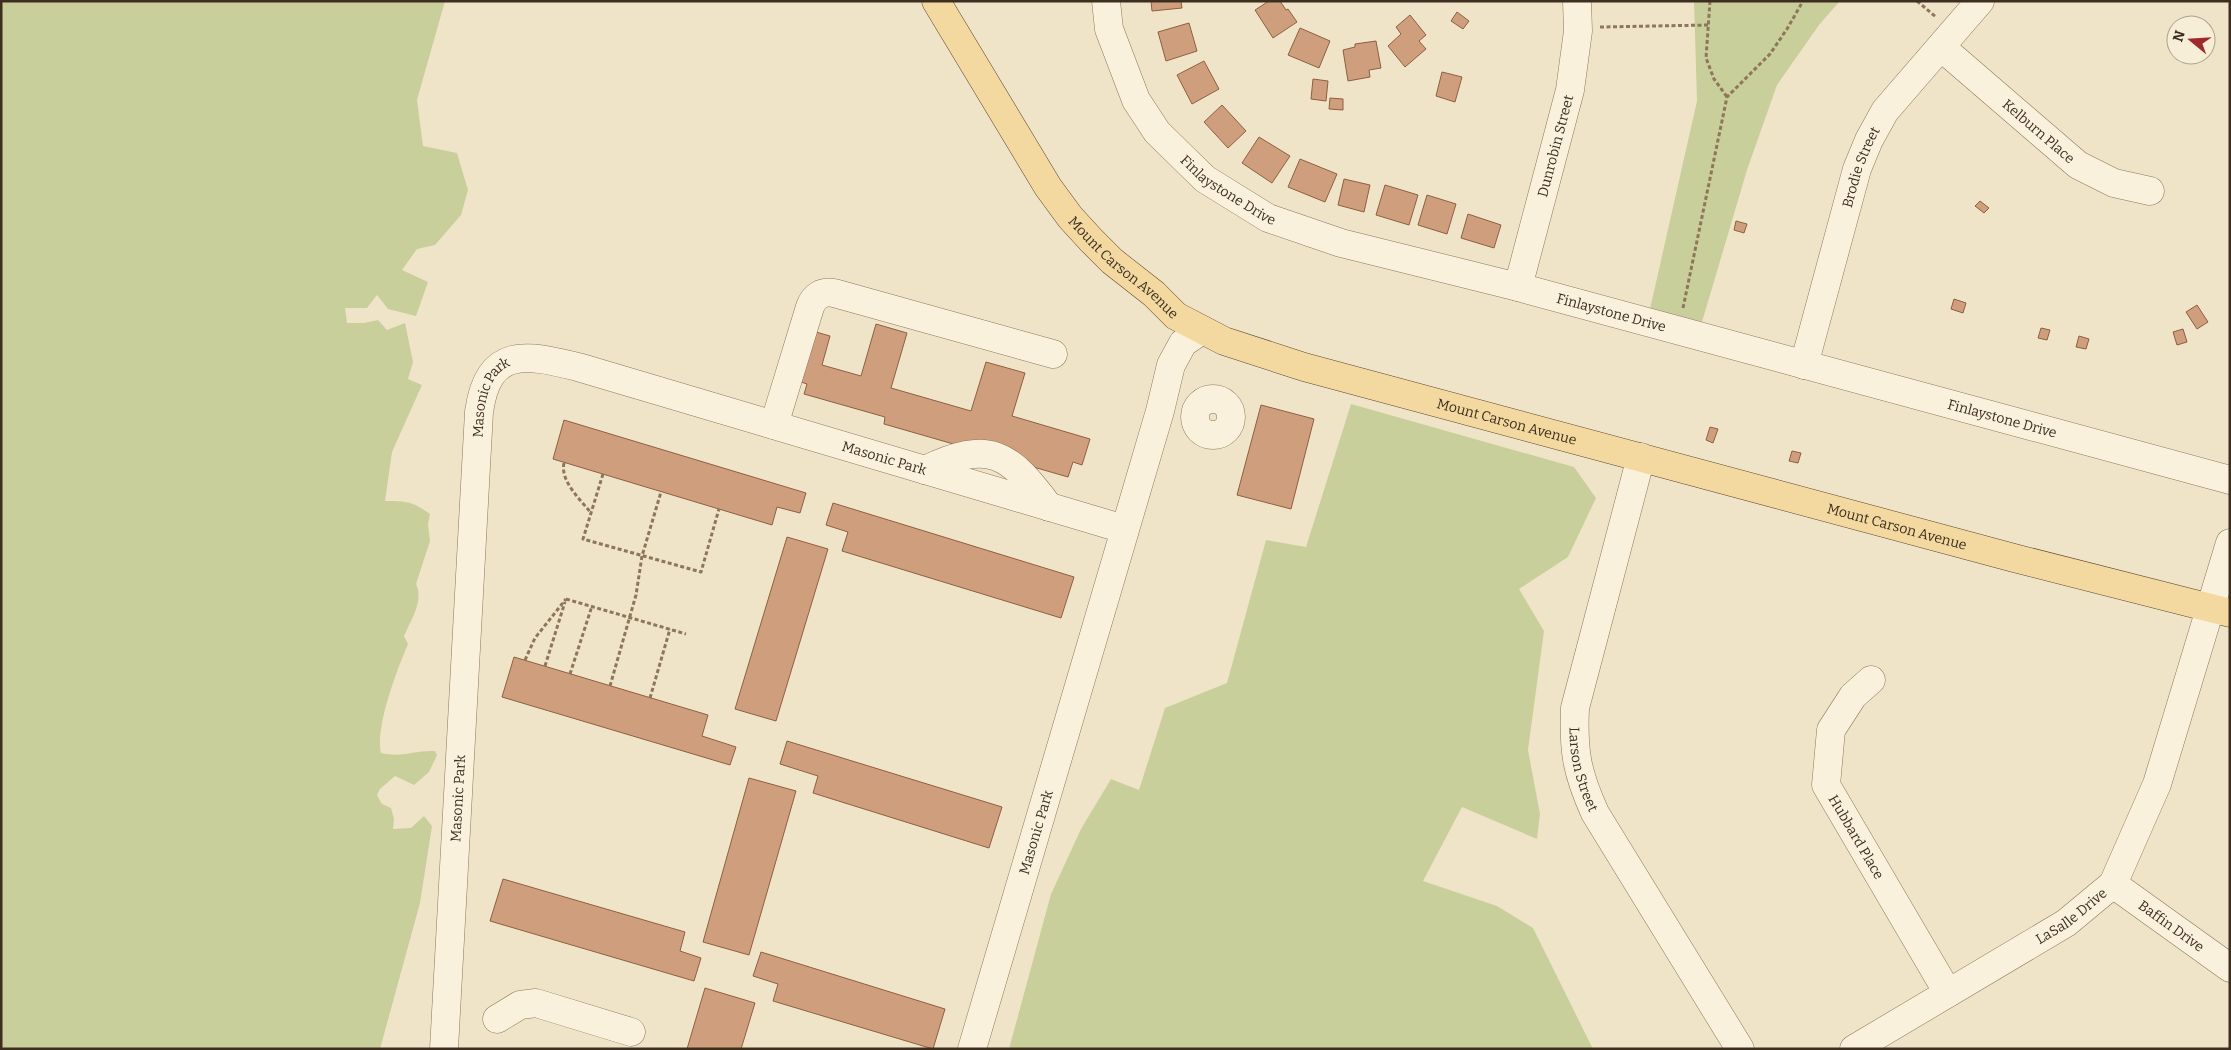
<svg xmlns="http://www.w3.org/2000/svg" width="2231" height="1050" viewBox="0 0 2231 1050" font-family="Bitter,serif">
<rect width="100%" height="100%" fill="#f0e4c8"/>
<g fill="#c9cf9b">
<path d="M1 1H445L417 100 423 146 457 153 468 190 461 215 435 245 417 249 402 270 428 282 416 316 388 309 377 295 367 308H345L347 323H364L378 320 387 330 405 323 413 362 408 379 422 385 392 452 385 501C406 501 412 501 430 514L428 524 430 541 416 584C424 601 411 620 404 636L408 644C397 670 375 727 381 753 402 758 414 750 435 751L437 755 429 772 414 785 395 776 380 789 377 795 382 804 391 808 394 819 393 829 411 828 424 816 432 826 420 903 380 1049H1Z"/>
<path d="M1694 1H1840L1819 25 1777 85 1747 170 1702 322 1650 309 1697 101Z"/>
<path d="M1351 404 1574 467 1596 498 1568 557 1519 589 1544 631 1528 750 1540 814 1537 839 1462 807 1423 881 1497 906 1533 928 1593 1049H1009L1051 894 1081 829 1111 779 1139 790 1165 708 1227 683 1266 540 1306 547Z"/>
</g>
<g fill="#cf9f7d" stroke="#8d5f41">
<path d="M1151 1H1181L1182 8 1152 11Z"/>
<path d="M1269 1H1280L1286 10 1288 9 1297 22 1273 38 1255 10Z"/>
<path d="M1457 12 1469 21 1463 29 1451 21Z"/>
<path d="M1410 15 1426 35 1419 41 1426 49 1405 67 1388 46 1401 34 1396 27Z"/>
<path d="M1189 23 1197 51 1166 61 1158 32Z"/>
<path d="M1300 28 1330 41 1319 68 1288 55Z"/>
<path d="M1376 41 1381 68 1369 70 1370 77 1348 81 1343 50 1355 47V44Z"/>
<path d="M1204 61 1219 89 1192 104 1177 75Z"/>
<path d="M1442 72 1462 77 1455 102 1436 96Z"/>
<path d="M1313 79 1328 81 1326 101 1311 99Z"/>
<path d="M1330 98 1343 99V110L1329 109Z"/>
<path d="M1222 105 1246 131 1228 148 1204 122Z"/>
<path d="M1259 137 1290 156 1272 183 1242 163Z"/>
<path d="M1300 159 1337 174 1325 202 1288 187Z"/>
<path d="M1344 179 1370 185 1364 212 1338 205Z"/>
<path d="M1385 185 1418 195 1409 225 1376 215Z"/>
<path d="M1427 195 1456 204 1447 234 1418 225Z"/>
<path d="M1980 201 1989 208 1984 213 1975 206Z"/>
<path d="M1468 214 1501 225 1494 248 1461 238Z"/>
<path d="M1736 221 1747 224 1744 233 1734 230Z"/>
<path d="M1954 299 1966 303 1963 313 1951 309Z"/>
<path d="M2197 305 2208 322 2197 329 2186 312Z"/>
<path d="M876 324 907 333 891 388 971 411 986 362 1025 373 1012 416 1090 439 1082 465 1073 462 1068 477 884 424 885 417 804 394 807 384 795 380 809 330 830 336 822 365 861 376Z"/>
<path d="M2041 328 2050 330 2047 340 2038 338Z"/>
<path d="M2183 329 2187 342 2177 345 2173 332Z"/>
<path d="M2079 336 2089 339 2086 349 2076 347Z"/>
<path d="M1261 405 1314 419 1291 509 1237 495Z"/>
<path d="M564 420 806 493 800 513 777 507 772 525 553 459Z"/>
<path d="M1710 427 1718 429 1713 443 1706 440Z"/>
<path d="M1792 451 1801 453 1798 463 1789 461Z"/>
<path d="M833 503 1074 577 1061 618 842 551 848 532 826 525Z"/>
<path d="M787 537 828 549 776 721 735 709Z"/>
<path d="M514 657 708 715 702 736 736 747 730 765 502 697Z"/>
<path d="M787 741 1002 807 989 848 813 793 818 776 780 764Z"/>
<path d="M749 778 796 791 749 955 703 942Z"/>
<path d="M503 879 685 932 680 951 701 958 694 981 490 921Z"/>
<path d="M761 952 945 1009 933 1049 773 1001 778 984 753 976Z"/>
<path d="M705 988 755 1003 741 1049H687Z"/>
</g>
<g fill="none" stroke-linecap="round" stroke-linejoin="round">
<defs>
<g id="minor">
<path id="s1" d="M1106 1 1109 29 1136 100 1157 132 1205 179 1268 218 1341 243 1518 287 2230 480"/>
<path id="s2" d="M1941 47 2078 165 2114 183 2150 191"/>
<path id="s3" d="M1518 287 1570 90 1578 31 1577 1"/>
<path id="s4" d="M1804 365 1857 169 1869 140 1885 111 1980 1"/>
<circle cx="1213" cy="417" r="18"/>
<path d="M774 425 810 307C814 296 822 291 834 293L1053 354"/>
<path id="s5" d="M1641 457 1575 708C1573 752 1577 773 1595 813L1740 1049"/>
<path d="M925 470C990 439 1009 453 1049 507"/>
<path id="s6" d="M1871 680 1853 696 1831 730 1826 785 1948 993"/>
<path id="s7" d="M2113 884 2230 968"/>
<path d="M497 1019 520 1005 536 1003 631 1032"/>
<path id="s8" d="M444 1049 479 412C488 346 526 354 578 367L1124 529"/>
<path id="s9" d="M972 1049 1160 411 1171 365 1183 343 1202 330"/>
<path id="s10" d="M1854 1049 2066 923 2113 884 2157 784 2230 543"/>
</g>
<g id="major">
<path id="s11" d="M936 1 1048 187 1070 217 1091 240 1112 261 1154 294 1176 316 1224 341 1304 367 2014 558 2230 613"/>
</g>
</defs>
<use href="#minor" stroke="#8d765c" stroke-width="29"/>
<use href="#major" stroke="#5b4430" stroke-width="29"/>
<g stroke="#8d765c" stroke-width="3" stroke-dasharray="4 2.5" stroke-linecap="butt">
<path d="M1710 1 1706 58 1714 79 1727 97"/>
<path d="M1917 1 1936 17"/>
<path d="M1600 27 1709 25"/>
<path d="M1683 308 1727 97 1770 54 1787 29 1803 1"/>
<path d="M564 463C560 481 580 499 591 513"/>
<path d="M603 474 583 539 701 572 719 509"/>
<path d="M566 599 686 634"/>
<path d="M525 660 535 638 566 599"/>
<path d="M545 666 565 602"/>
<path d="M570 674 592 606"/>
<path d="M610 686 636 595 642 556 661 492"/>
<path d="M650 698 670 629"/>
</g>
<use href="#minor" stroke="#faf1dc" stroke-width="28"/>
<use href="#major" stroke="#f3d9a0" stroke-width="28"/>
</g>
<g text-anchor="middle" stroke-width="4" stroke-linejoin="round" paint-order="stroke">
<g font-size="14" fill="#3d2e20" stroke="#f7eed8">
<text dy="5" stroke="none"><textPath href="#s2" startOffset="129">Kelburn Place</textPath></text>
<text dy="5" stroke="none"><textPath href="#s3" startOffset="146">Dunrobin Street</textPath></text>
<text dy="5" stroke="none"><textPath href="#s4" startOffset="206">Brodie Street</textPath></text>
<text dy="5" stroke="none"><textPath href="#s1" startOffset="235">Finlaystone Drive</textPath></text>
<text dy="5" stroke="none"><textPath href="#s11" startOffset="328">Mount Carson Avenue</textPath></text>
<text dy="5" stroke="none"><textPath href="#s1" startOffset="640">Finlaystone Drive</textPath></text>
<text dy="5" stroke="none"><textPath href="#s8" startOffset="656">Masonic Park</textPath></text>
<text dy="5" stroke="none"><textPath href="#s1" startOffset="1045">Finlaystone Drive</textPath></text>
<text dy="5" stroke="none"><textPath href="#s11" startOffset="748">Mount Carson Avenue</textPath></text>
<text dy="5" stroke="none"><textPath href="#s8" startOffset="1090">Masonic Park</textPath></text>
<text dy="5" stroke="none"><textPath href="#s11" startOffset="1152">Mount Carson Avenue</textPath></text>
<text dy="5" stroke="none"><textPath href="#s5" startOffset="322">Larson Street</textPath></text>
<text dy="5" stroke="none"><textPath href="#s8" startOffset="251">Masonic Park</textPath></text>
<text dy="5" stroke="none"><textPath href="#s9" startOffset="226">Masonic Park</textPath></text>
<text dy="5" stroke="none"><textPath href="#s6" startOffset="180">Hubbard Place</textPath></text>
<text dy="5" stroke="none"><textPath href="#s10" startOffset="255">LaSalle Drive</textPath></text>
<text dy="5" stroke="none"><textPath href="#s7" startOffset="72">Baffin Drive</textPath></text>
</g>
</g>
<rect width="2231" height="1050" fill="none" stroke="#3d2e20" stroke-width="5"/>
<g transform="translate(2191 40) rotate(288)"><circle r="24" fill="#f7eed8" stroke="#ada18e"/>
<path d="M0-4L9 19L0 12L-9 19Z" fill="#9e2a2b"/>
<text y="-8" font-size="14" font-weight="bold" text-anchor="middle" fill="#3d2e20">N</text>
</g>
</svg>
